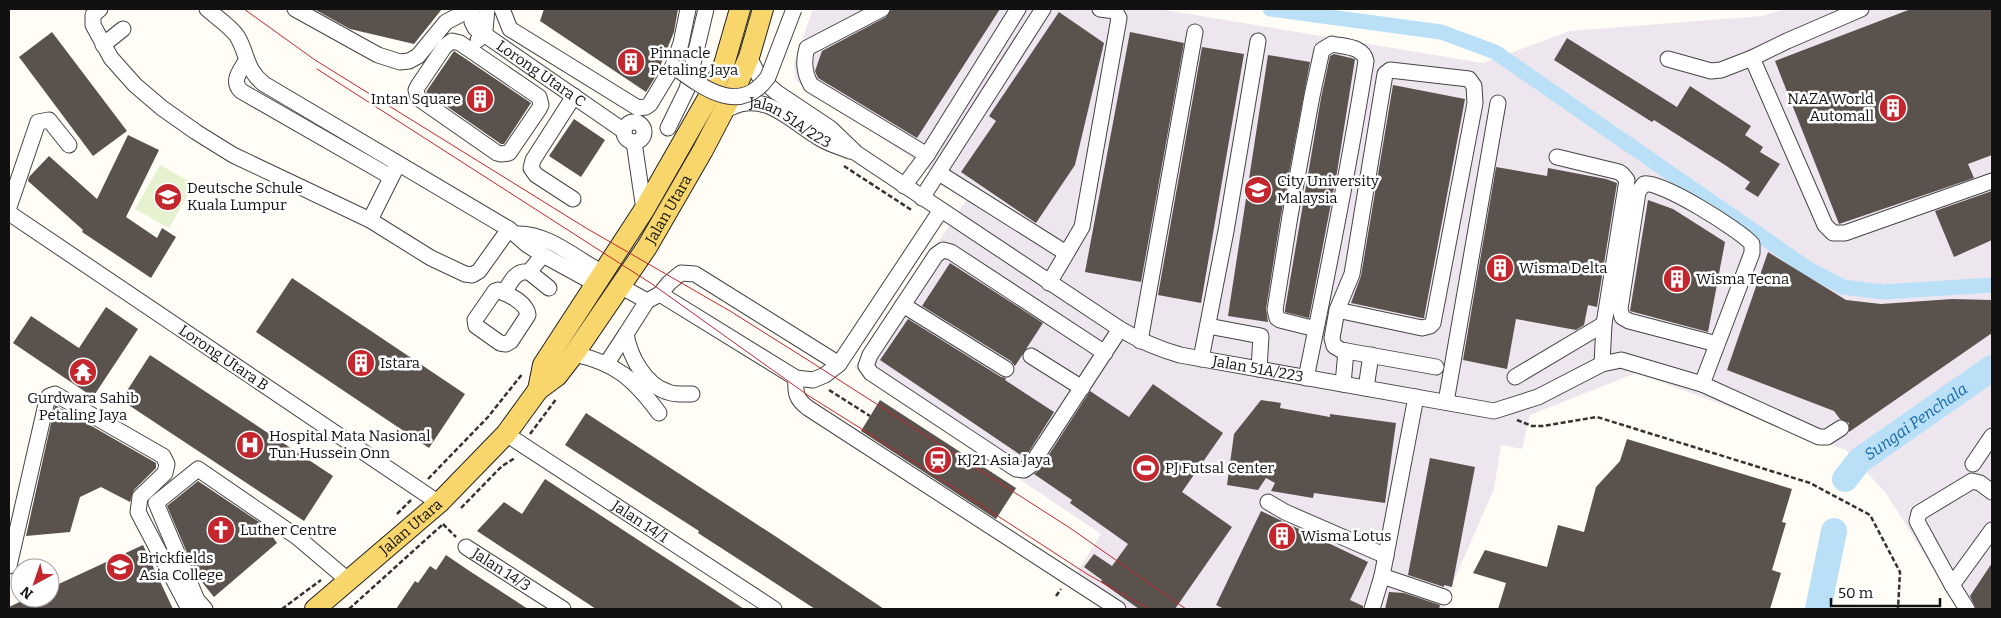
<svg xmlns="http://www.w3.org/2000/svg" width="2001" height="618" viewBox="0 0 2001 618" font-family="Bitter,serif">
<rect width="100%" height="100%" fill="#fffdf5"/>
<path fill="#eee6ef" d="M813 9H1159L1483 63 1570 31 1762 16 1785 9H1992V609H1958L1886 493 1846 450 1636 373 1530 415 1522 449 1501 445 1494 489 1444 603V609H1108L1070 584 1101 534 854 368 969 196 796 81 794 64Z"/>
<path fill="#e6f2cf" d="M160 165 194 184 169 228 135 209Z"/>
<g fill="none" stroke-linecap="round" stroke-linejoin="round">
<path stroke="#b9e0f7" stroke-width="15" d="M1270 9 1441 32 1495 52 1810 270 1843 287 1883 292 1992 285"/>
<g stroke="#b9e0f7" stroke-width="26">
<path id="s1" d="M1845 479 1860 460 1992 368"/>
<path d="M1818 609 1834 531"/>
</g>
</g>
<g fill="#5a524d">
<path d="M314 9H442L414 44 350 29Z"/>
<path d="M544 9H678L674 32 656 76 646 92 540 21Z"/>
<path d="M891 9H1000L917 138 818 78 815 71 822 51 886 17Z"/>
<path d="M1911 9H1992V155L1968 164 1974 178 1839 224 1775 61Z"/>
<path d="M1059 12 1104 43 1075 165 1036 223 961 172 996 121 989 116Z"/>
<path d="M52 32 127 131 93 156 19 57Z"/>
<path d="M1130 32 1184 43 1141 282 1085 272Z"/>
<path d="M1567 38 1677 107 1690 86 1751 126 1745 135 1763 147 1760 152 1780 164 1758 197 1745 189 1750 182 1725 165 1654 120 1652 122 1554 60Z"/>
<path d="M1202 47 1244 54 1201 303 1158 295Z"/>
<path d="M454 51 531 103 504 144H501L426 92Z"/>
<path d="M1334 54 1355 59 1337 172 1309 318 1285 312V310L1321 98 1330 56Z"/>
<path d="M1268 55 1310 62 1281 215 1266 309 1268 322 1228 316Z"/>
<path d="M1393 85 1465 99 1424 318H1422L1351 303 1361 276Z"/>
<path d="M574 119 605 140 581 177 549 156Z"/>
<path d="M128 135 159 150 126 217 157 238 162 228 176 237 151 278 82 232 83 230 28 181 29 177 49 156 97 199Z"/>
<path d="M1496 167 1547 176 1548 168 1606 179 1617 183 1597 307 1588 305 1584 325 1576 330 1516 319 1507 369 1463 360Z"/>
<path d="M1992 191V240L1954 257 1935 211Z"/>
<path d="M1648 200 1673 209 1725 242 1708 332 1630 311Z"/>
<path d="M1768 252 1846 300 1881 304 1952 299 1992 300V333L1849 432V423L1840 419 1834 411 1727 370Z"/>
<path d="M950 263 1043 323 1015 366 1011 361 922 306Z"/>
<path d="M292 278 465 394 429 448 256 332Z"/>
<path d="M106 307 138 329 93 397 13 343 31 316 79 348Z"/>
<path d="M908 319 1001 377 1006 378 1005 380 1054 412 1025 458 880 360Z"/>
<path d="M150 355 333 476 304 521 121 400Z"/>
<path d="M1153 384 1223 433 1182 492 1232 527 1175 609H1139L1101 582 1102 580 1084 567 1094 554 1112 566 1128 544 1070 503 1072 500 1034 474 1039 470 1090 391 1129 417Z"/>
<path d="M880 400 1016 488 996 519 861 431Z"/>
<path d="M1261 400 1281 403 1280 408 1330 417V414L1396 423 1385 503 1314 493 1313 498 1271 491 1275 483 1266 478 1258 490 1227 485 1234 434Z"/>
<path d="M55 405 156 463V468L134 490 130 502 101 487 80 497 70 532 26 536Z"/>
<path d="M586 413 778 538 884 609H815L698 533 699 531 565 445Z"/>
<path d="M1627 439 1792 489 1782 522 1786 523 1772 570 1781 573 1770 609H1498L1506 583 1473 573 1485 550 1547 567 1558 525 1584 532 1596 487 1620 461Z"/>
<path d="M1430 458 1475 467 1452 587 1444 585V587L1408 575Z"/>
<path d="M545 479 649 547 744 609H596L477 531 504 502 522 514Z"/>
<path d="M198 481 265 526 277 543 214 597 197 576 167 506Z"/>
<path d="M1261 511 1368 562 1350 600 1363 606V609H1224L1216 605Z"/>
<path d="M143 545 173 609H9V607L28 598H50V588Z"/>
<path d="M446 555 468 570 528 609H396L415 581 418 583 430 566 436 570Z"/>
<path d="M1992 563V609H1976L1970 596Z"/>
<path d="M1389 592 1404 593 1440 605 1439 609H1385Z"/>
</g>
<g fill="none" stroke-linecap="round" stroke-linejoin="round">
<defs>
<g id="minor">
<path d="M100 9 93 15V25L111 58 135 85 162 108 196 132 233 155 370 220 431 258 465 274 472 275 479 271 509 229 526 244 543 255 596 284"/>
<path d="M207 9C216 17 230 26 237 36 248 54 245 69 264 84L509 229"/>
<path d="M295 9 378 55 400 62 409 61 418 56 446 22 471 9"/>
<path id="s2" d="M472 9V22L475 28 624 131"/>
<path d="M502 9 510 29 638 108 646 107 650 104 673 66 681 43 688 9"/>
<path d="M882 9 807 48C803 61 804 73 811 85L927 155 1018 9"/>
<path d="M1861 9 1787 41 1752 58 1825 225 1833 233H1845L1992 181"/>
<path d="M478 40 485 30 487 9"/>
<path d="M452 41 460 43 539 97 541 105 539 109 509 153 501 154 497 153 418 98 416 90 418 86 445 46Z"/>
<path d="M103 45 123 29"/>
<path id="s3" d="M749 57 760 78 776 92 830 128 856 153 1120 329C1140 341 1159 349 1180 355L1494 411 1538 397 1602 364 1621 360 1702 384 1819 437H1827L1841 428"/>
<path d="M1668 59 1711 71 1721 70 1752 58"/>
<path d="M246 61C240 71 231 81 241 91L391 177"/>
<path id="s4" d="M730 108C766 90 791 122 821 139 829 144 840 147 850 151"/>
<circle cx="634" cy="132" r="10"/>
<path d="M668 128 687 89 706 9"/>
<path d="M634 142 644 210"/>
<path d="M1557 157 1619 172 1622 174 1627 180 1604 324 1602 364"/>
<path d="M939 173 1066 253"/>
<path d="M904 186 927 155"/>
<path d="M922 198 1043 9"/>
<path d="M573 199 536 175 531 168 533 160 574 96"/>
<path d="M9 207 38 122 49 120 69 145"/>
<path id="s5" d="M9 213 439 503"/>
<path d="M370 220 396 168"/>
<path d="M516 234C547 232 576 259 603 273"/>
<path d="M529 272 549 288"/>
<path d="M1049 283 1082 227 1119 18 1115 11 1100 9"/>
<path d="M620 286 647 301 660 294 796 378 813 380 825 375 839 364 941 210"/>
<path d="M498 290C508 294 527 303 528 315L511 341 506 344 500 343 476 326 475 320 495 291Z"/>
<path d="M504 293C511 282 515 270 529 272L543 255"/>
<path d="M660 294 669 283 681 273 695 274 839 364"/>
<path d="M647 301 626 334C630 357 645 385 668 392 675 395 684 394 692 394"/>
<path d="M903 305 1006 369"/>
<path d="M1337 310 1422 328 1430 326 1433 323 1475 103 1474 86 1469 79 1390 70 1385 74 1352 274 1337 310 1332 338 1334 346 1341 350 1436 367"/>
<path d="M1208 326 1261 336 1259 369"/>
<path d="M1140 341 1195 32"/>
<path d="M1105 353 951 252 943 250 936 255 870 355 866 366 871 373 1016 469 1024 470 1031 465 1120 329"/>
<path d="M574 354C616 363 634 379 659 413"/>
<path d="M1031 356 1082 388"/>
<path d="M1201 359 1226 231 1258 41"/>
<path d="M607 363 626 334"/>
<path d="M1515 377 1604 324"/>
<path d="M796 378C795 393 796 399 808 408L1118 609"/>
<path d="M1306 378C1328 272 1349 167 1366 61 1363 46 1345 47 1332 44L1322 50 1312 96 1290 216 1275 310 1277 318 1280 320 1316 329"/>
<path d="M1343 384 1346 351"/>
<path d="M1702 384 1752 253V244C1740 230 1660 180 1644 184L1638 192 1620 309 1622 317 1629 321 1717 344"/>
<path d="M1366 388 1371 355"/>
<path d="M1446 402 1498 103"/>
<path id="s6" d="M506 434 774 609"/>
<path d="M1973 464 1992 436"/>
<path d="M1268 502 1285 512 1386 556"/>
<path id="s7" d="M466 547 563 609"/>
<path d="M9 566 47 400 49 396 55 394 163 456 167 464 165 473 140 497 138 512 189 609"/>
<path d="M1382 576 1444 597"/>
<path d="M1952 585 1919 525 1917 521 1919 513 1972 481 1980 483 1992 492"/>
<path d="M205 609 197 600 156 503 198 469 297 537 349 581"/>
<path d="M1372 609 1382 576 1416 397"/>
<path d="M1967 609 1952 585 1992 530"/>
</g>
<g id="major">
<path d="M538 390 543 365 644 210 708 98 723 68 740 9"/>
<path id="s8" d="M315 609 439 503 506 434 538 390 557 376 574 354 647 247 703 150 737 85 749 57 763 9"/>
</g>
</defs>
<use href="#minor" stroke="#444" stroke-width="17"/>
<use href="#major" stroke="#222" stroke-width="22"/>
<g stroke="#333" stroke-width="2.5" stroke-dasharray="5 2.5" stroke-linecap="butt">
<path d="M844 166 913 211"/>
<path d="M829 390 870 416"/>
<path d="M1517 420 1532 426H1543L1597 417 1810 483 1870 515 1900 572 1898 609"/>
<path d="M530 434 557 398"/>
<path d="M428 479 488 417 523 373"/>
<path d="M461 508 502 466 515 458"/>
<path d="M397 514 411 500"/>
<path d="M443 524 456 537"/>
<path d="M1056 596 1061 589"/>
<path d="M282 609 321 580"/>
<path d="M349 609 442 525"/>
</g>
<use href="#minor" stroke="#fff" stroke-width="15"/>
<use href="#major" stroke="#f9d66b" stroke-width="20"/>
<g stroke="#c4262e" stroke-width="1">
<path d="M244 9 315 60 586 228 730 311 811 362 1070 528 1186 609"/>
<path d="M317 69 652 284 809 396 924 468 1087 574 1149 609"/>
</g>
<defs>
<path id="minor-bridge" d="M673 66C702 87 739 117 768 77L794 9"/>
</defs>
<use href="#minor-bridge" stroke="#444" stroke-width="17" stroke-linecap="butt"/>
<use href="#minor-bridge" stroke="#fff" stroke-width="15"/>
</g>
<defs>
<symbol id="building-disc" viewBox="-11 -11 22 22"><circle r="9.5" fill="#c4262e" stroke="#fff"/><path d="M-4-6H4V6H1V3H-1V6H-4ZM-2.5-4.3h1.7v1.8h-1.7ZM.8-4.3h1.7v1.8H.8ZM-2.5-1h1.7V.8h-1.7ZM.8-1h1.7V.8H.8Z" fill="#fff"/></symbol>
<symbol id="university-disc" viewBox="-11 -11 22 22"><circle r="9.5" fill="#c4262e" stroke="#fff"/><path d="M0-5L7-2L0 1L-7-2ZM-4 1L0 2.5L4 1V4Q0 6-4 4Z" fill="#fff"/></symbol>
<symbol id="school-disc" viewBox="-11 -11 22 22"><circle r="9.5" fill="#c4262e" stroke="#fff"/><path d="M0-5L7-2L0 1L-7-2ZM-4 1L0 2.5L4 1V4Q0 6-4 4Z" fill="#fff"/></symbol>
<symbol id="temple-disc" viewBox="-11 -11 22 22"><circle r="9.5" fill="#c4262e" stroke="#fff"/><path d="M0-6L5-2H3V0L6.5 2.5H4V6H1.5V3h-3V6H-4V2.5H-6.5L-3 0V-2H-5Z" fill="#fff"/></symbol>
<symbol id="hospital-disc" viewBox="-11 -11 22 22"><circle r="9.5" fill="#c4262e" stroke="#fff"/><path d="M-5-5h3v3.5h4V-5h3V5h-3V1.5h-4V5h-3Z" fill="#fff"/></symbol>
<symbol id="station-disc" viewBox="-11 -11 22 22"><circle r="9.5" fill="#c4262e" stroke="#fff"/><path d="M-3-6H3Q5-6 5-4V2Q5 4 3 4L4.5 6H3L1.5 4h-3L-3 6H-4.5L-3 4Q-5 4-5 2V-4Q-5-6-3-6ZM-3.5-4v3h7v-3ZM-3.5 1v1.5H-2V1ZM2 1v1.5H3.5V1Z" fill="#fff"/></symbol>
<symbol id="stadium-disc" viewBox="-11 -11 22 22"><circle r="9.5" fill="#c4262e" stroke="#fff"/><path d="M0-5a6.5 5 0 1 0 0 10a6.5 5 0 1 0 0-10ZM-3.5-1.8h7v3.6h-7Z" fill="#fff"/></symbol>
<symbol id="church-disc" viewBox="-11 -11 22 22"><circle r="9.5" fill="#c4262e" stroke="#fff"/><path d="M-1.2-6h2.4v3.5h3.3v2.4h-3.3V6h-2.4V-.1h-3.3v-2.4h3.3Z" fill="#fff"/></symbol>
</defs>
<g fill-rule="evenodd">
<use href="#building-disc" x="615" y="46" width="32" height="32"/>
<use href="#building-disc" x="464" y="83" width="32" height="32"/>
<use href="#building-disc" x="1877" y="92" width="32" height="32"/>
<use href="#university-disc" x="1242" y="174" width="32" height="32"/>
<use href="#school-disc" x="152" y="181" width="32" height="32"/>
<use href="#building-disc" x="1484" y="252" width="32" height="32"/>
<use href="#building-disc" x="1661" y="263" width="32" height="32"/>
<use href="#building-disc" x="345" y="347" width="32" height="32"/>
<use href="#temple-disc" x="67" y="356" width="32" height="32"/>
<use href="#hospital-disc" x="234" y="429" width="32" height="32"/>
<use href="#station-disc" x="922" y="444" width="32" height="32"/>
<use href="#stadium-disc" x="1130" y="452" width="32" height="32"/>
<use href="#church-disc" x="205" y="514" width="32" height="32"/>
<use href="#building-disc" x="1266" y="520" width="32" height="32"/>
<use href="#university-disc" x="104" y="551" width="32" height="32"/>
</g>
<g text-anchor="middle" stroke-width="5" stroke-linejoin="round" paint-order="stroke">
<g font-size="15" fill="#111" stroke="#fff" text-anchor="start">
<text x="650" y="58">Pinnacle<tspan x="650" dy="17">Petaling Jaya</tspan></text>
<text x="461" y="104" text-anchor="end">Intan Square</text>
<text x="1874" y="104" text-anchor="end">NAZA World<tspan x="1874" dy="17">Automall</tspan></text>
<text x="1277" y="186">City University<tspan x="1277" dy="17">Malaysia</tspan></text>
<text x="187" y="193">Deutsche Schule<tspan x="187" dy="17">Kuala Lumpur</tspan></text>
<text x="1519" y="273">Wisma Delta</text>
<text x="1696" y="284">Wisma Tecna</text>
<text x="380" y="368">Istara</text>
<text x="83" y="403" text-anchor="middle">Gurdwara Sahib<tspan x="83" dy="17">Petaling Jaya</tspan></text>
<text x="269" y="441">Hospital Mata Nasional<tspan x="269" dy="17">Tun Hussein Onn</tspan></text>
<text x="957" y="465">KJ21 Asia Jaya</text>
<text x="1165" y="473">PJ Futsal Center</text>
<text x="240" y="535">Luther Centre</text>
<text x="1301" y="541">Wisma Lotus</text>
<text x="139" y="563">Brickfields<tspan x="139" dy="17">Asia College</tspan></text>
</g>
<g font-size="15" fill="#111" stroke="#fff">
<text dy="5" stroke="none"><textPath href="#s2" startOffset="100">Lorong Utara C</textPath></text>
<text dy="5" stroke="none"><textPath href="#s4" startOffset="66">Jalan 51A/223</textPath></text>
<text dy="5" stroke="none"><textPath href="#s8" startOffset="538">Jalan Utara</textPath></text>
<text dy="5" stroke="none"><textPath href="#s5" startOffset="259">Lorong Utara B</textPath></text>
<text dy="5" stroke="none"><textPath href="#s3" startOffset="608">Jalan 51A/223</textPath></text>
<text dy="5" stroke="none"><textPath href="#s6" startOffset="160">Jalan 14/1</textPath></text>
<text dy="5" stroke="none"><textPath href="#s8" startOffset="126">Jalan Utara</textPath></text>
<text dy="5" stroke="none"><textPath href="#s7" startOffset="42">Jalan 14/3</textPath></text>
</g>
<g font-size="16" font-style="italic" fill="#1768a6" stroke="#fff">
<text dy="6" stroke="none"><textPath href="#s1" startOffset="92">Sungai Penchala</textPath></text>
</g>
</g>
<rect width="2001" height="618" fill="none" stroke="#111111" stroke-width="20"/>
<g transform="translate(35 583) rotate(220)"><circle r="24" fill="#ffffff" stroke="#a0a0a0"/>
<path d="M0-4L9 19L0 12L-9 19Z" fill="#c4262e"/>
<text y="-8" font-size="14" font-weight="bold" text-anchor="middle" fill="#111111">N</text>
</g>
<path d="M1831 598v8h109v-8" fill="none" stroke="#111111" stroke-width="2.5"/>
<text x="1838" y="598" font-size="15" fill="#111111" stroke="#ffffff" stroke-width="4" paint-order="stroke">50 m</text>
</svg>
